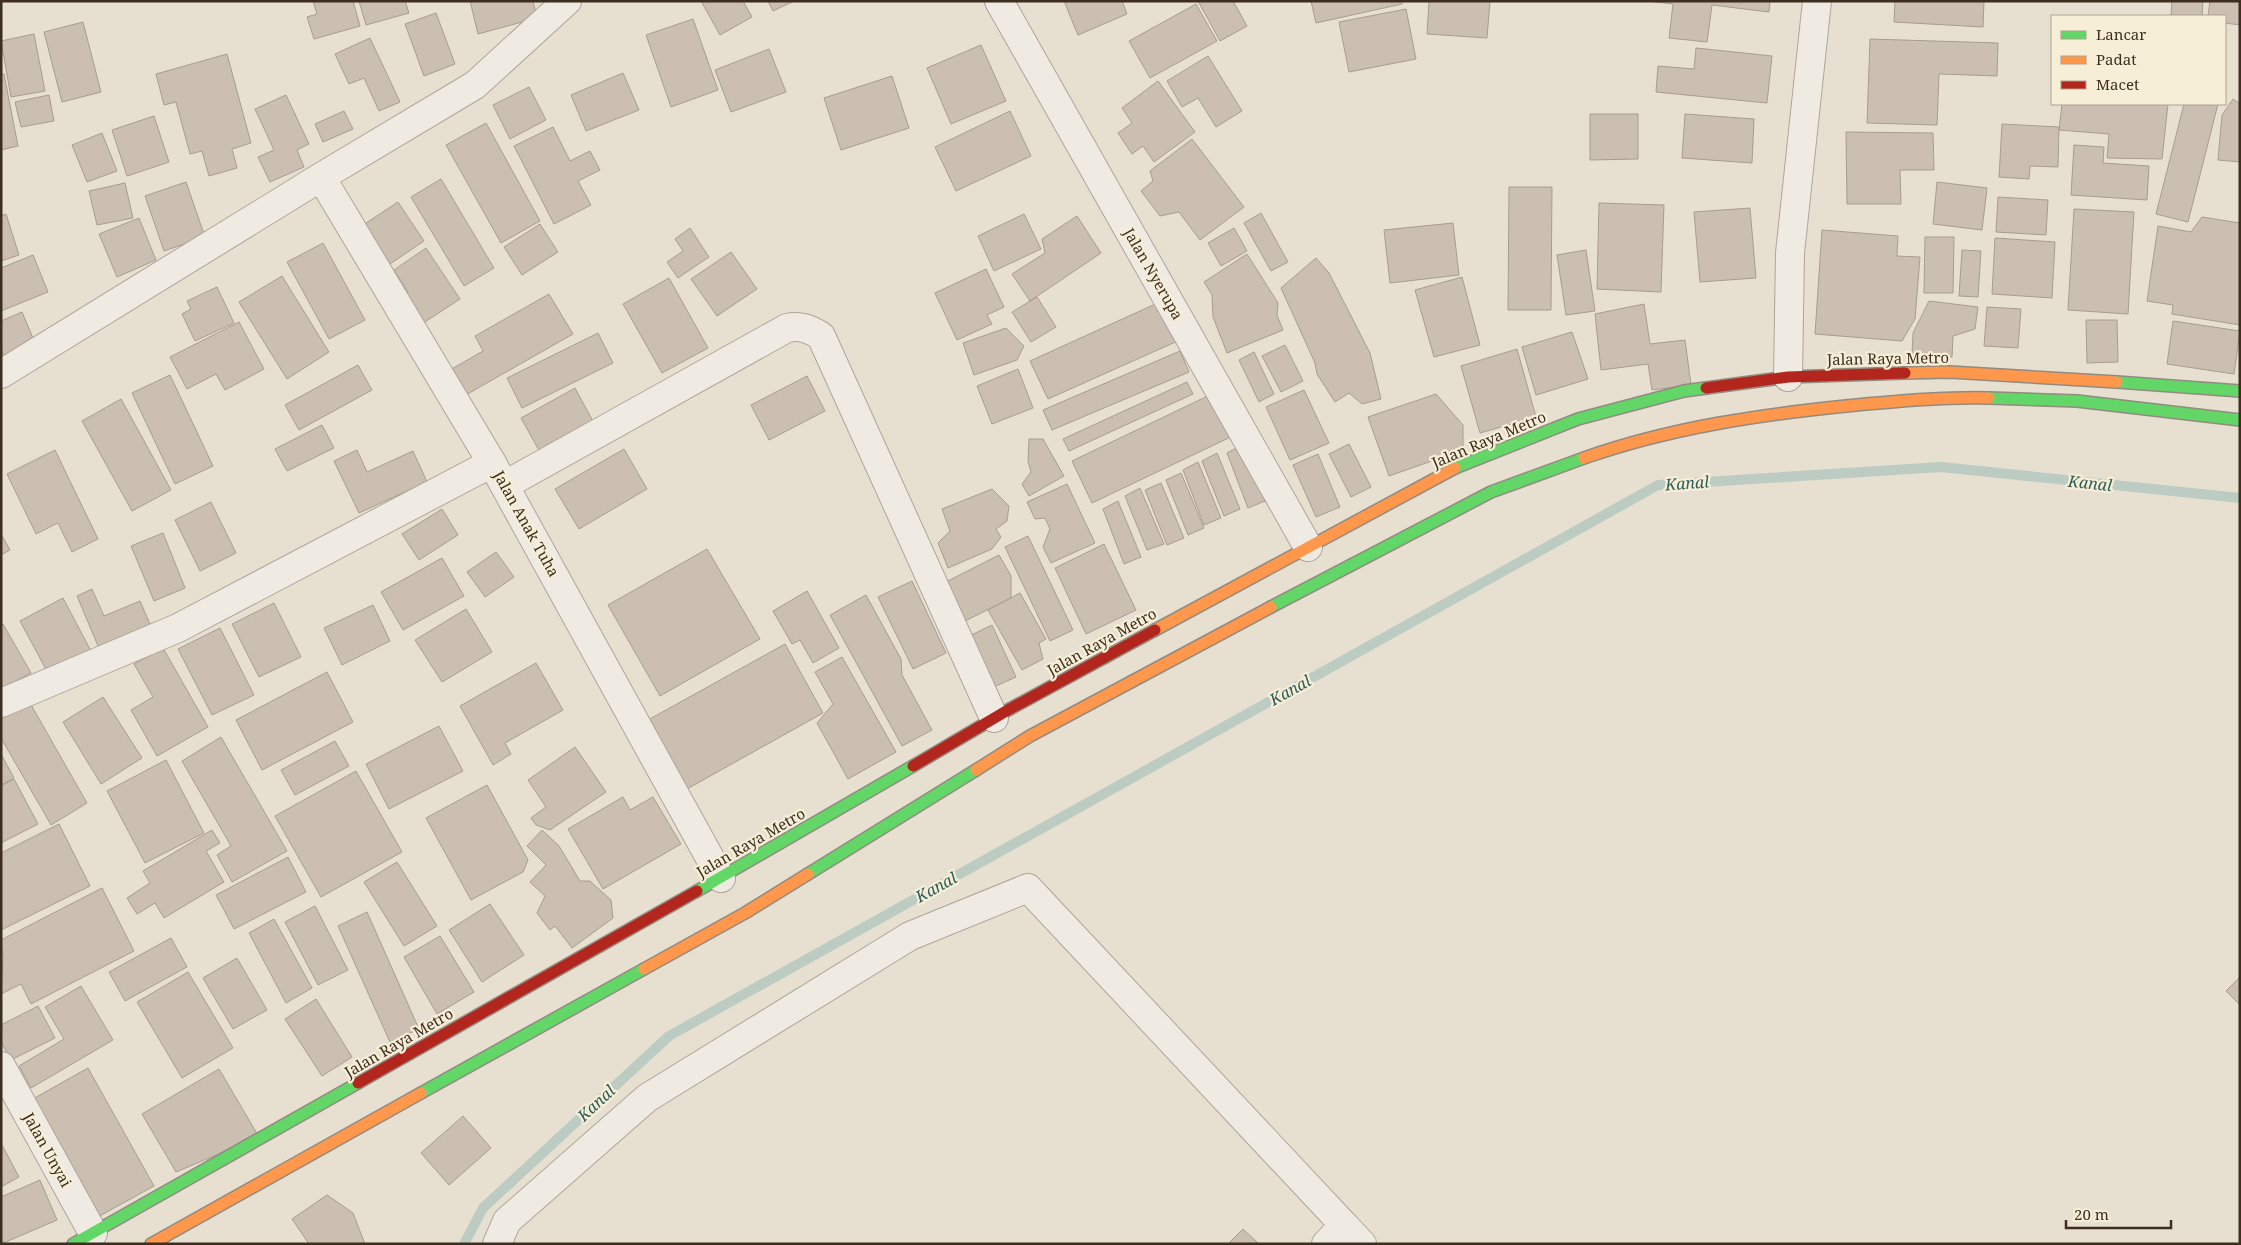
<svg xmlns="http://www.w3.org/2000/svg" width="2241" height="1245" viewBox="0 0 2241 1245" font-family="'Noto Serif',serif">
<rect width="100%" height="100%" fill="#e7e0d1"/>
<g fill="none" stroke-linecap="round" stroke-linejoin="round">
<path stroke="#bcccc2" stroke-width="10" d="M464 1244 483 1208 669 1036 1658 485 1941 467 2240 498"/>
</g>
<g fill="#cbbfb2" stroke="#a89c90">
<path d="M313 1H353L360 26 314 39 307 17 317 14Z"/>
<path d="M359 1H405L409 13 366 25Z"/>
<path d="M470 1H533L537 18 478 34Z"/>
<path d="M701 1H743L752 17 720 35Z"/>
<path d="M768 1H794L773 11Z"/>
<path d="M1064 1H1122L1127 14 1078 35Z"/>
<path d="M1198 1H1233L1247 26 1220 41Z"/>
<path d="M1311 1H1402V4L1316 23Z"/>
<path d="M1429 1H1490L1487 38 1427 34Z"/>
<path d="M1647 1H1770L1769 12 1712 5 1707 42 1669 38 1673 4Z"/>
<path d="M1895 1H1984L1983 27 1894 22Z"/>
<path d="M2172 1H2203L2202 16H2171Z"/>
<path d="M2210 1H2240V25L2225 23V16H2208Z"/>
<path d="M1196 4 1217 41 1150 78 1129 41Z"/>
<path d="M1406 9 1416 59 1349 72 1339 22Z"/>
<path d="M436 13 455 64 424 76 405 24Z"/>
<path d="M693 19 718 90 671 107 646 35Z"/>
<path d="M83 22 101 92 62 102 44 32Z"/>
<path d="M34 34 45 91 11 97 1 41Z"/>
<path d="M370 38 400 102 379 111 364 78 349 84 335 54Z"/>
<path d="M1870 39 1998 43 1997 76 1939 74 1937 125 1867 123Z"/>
<path d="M981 45 1006 101 951 124 927 68Z"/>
<path d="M1696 48 1772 56 1767 103 1656 92 1658 66 1694 69Z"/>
<path d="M769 49 786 92 731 112 715 70Z"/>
<path d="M227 54 251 143 232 149 237 168 209 176 202 151 190 154 176 102 164 105 156 74Z"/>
<path d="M1208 56 1242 111 1216 127 1198 98 1182 107 1167 81Z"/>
<path d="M623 73 639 110 586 131 571 95Z"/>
<path d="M1 74H4L18 146 1 150Z"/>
<path d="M892 76 909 128 841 150 824 98Z"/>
<path d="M1158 81 1195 132 1154 162 1143 146 1132 154 1118 133 1132 123 1122 108Z"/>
<path d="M529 87 546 120 510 139 493 105Z"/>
<path d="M49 95 54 121 21 127 15 102Z"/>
<path d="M286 95 309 144 297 150 304 167 270 182 258 157 274 150 255 109Z"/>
<path d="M2233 99 2240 104V162L2218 160 2222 115Z"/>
<path d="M2062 104H2168L2162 159 2107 158 2109 134 2059 130Z"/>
<path d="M2184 104H2218L2188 222 2156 214Z"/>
<path d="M344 111 353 129 323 142 315 124Z"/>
<path d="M1010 111 1031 156 956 191 935 147Z"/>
<path d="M1590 114H1638V159L1590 160Z"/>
<path d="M1685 114 1754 119 1752 163 1682 158Z"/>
<path d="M154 116 169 162 127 176 112 130Z"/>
<path d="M486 123 540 221 501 243 446 145Z"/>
<path d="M2002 124 2059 127 2058 167 2030 166 2029 179 1999 177Z"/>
<path d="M553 127 570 161 590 151 600 170 578 181 591 205 554 224 514 146Z"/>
<path d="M1846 132 1933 133 1934 170H1900L1901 204H1847Z"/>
<path d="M102 133 117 171 87 182 72 145Z"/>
<path d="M1192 139 1244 207 1200 240 1179 212 1160 216 1141 191 1153 181 1150 171Z"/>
<path d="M2074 145 2104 147 2103 163 2149 166 2147 200 2071 195Z"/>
<path d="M441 179 494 268 464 286 411 197Z"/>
<path d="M186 182 205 237 164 251 145 196Z"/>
<path d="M1937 182 1987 188 1982 230 1933 224Z"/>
<path d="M125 183 133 218 97 225 89 191Z"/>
<path d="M1509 187H1552L1551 310H1508Z"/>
<path d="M1998 197 2048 200 2046 235 1996 232Z"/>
<path d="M398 202 424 241 387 266 360 227Z"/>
<path d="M1599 203 1664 205 1661 292 1597 289Z"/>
<path d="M1750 208 1756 278 1700 282 1694 212Z"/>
<path d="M2074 209 2134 212 2128 314 2068 310Z"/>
<path d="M1261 213 1288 262 1271 271 1244 223Z"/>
<path d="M6 214 19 255 1 261V216Z"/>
<path d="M1024 214 1041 249 994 271 978 236Z"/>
<path d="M1077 216 1101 253 1030 301 1012 274 1045 253 1042 239Z"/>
<path d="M2202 217 2240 223V325L2172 314 2173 305 2147 301 2158 226 2191 232Z"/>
<path d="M139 218 156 260 117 277 99 234Z"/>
<path d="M1453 223 1459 275 1390 283 1384 230Z"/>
<path d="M540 224 558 252 522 275 504 247Z"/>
<path d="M690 228 709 257 678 278 667 262 683 251 675 239Z"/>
<path d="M1234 228 1247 251 1221 266 1208 243Z"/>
<path d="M1822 230 1898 236 1897 256 1920 257 1915 319 1902 341 1815 334Z"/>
<path d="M1925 237H1954L1953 293H1924Z"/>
<path d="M1995 238 2055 242 2052 298 1992 294Z"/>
<path d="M323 243 365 320 329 339 287 262Z"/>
<path d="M426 248 460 299 408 333 389 304 408 292 394 270Z"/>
<path d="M1586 250 1595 311 1566 315 1557 255Z"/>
<path d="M1962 250 1981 251 1978 297 1959 296Z"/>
<path d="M731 252 757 289 717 316 691 279Z"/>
<path d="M1247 254 1278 303 1277 315 1283 330 1227 353 1213 317 1212 295 1204 282Z"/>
<path d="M33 255 48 292 1 311V268Z"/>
<path d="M1316 258 1329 273 1370 353 1381 399 1362 404 1349 393 1335 402 1317 374 1315 363 1281 288Z"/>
<path d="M986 269 1004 307 987 315 992 324 957 340 935 293Z"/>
<path d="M282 276 329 352 287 379 239 302Z"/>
<path d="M1462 277 1480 345 1434 357 1415 290Z"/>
<path d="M669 278 708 348 662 373 623 304Z"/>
<path d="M217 287 234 323 195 341 182 314 191 309 187 301Z"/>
<path d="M549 294 573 334 464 396 450 370 483 351 475 336Z"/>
<path d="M1037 297 1056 327 1031 342 1012 312Z"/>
<path d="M1162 301 1180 340 1048 399 1030 361Z"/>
<path d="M1929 301 1978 307 1975 329 1953 336 1952 357 1912 355 1913 333Z"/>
<path d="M1644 304 1650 344 1685 340 1691 385 1652 390 1648 364 1601 370 1595 314Z"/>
<path d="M1987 307 2021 309 2018 348 1984 346Z"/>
<path d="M22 312 35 343 4 356 1 349V321Z"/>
<path d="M2086 320H2117L2118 362 2087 363Z"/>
<path d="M2173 321 2240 331 2234 374 2167 364Z"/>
<path d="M239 322 264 369 225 390 216 374 187 389 170 357Z"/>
<path d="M1006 328 1024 346 1017 360 974 375 963 343Z"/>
<path d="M1572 332 1588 379 1536 395 1522 347Z"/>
<path d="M598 333 613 363 522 408 507 378Z"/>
<path d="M1285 345 1303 381 1281 392 1262 356Z"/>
<path d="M1517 349 1536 417 1480 433 1461 366Z"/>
<path d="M1180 351 1189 372 1052 430 1043 410Z"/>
<path d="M1254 352 1274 394 1259 402 1239 360Z"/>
<path d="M358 365 372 390 299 430 285 405Z"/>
<path d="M1018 369 1033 408 992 424 977 386Z"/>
<path d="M170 375 213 466 175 484 132 393Z"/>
<path d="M807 376 825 411 769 440 751 405Z"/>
<path d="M1187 382 1193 394 1069 451 1063 439Z"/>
<path d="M575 388 595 425 541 454 521 418Z"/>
<path d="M1304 390 1329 443 1290 460 1266 407Z"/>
<path d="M1216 392 1237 434 1092 503 1072 461Z"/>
<path d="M1436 394 1463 425V450L1389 476 1368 417Z"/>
<path d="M121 399 171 490 132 511 82 421Z"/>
<path d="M322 425 334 448 287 471 275 449Z"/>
<path d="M1029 439H1043L1064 476 1029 496 1022 484 1031 472 1028 461Z"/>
<path d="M1349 444 1371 487 1351 497 1329 454Z"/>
<path d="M1242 445 1265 501 1248 508 1227 453Z"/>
<path d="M624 449 647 489 579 529 555 489Z"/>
<path d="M55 450 98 539 72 552 58 523 36 534 7 474Z"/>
<path d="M357 450 367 472 413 451 427 482 359 513 334 461Z"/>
<path d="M1217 453 1240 509 1224 516 1202 461Z"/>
<path d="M1318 454 1340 507 1316 517 1293 465Z"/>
<path d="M1198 462 1221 518 1204 525 1183 470Z"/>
<path d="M1181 473 1204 528 1188 535 1166 480Z"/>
<path d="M1161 483 1184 538 1167 545 1145 490Z"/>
<path d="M1067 484 1095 543 1051 563 1043 547 1050 529 1045 518 1035 519 1027 502Z"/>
<path d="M1140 488 1164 544 1147 550 1125 496Z"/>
<path d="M992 489 1009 506 1007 521 996 529 1001 537 992 549 948 568 938 543 950 531 942 509Z"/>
<path d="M1118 501 1141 557 1124 564 1103 509Z"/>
<path d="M211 502 236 553 200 571 175 520Z"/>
<path d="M442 509 458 535 419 560 402 534Z"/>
<path d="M163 533 185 588 154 601 131 546Z"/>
<path d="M1 534 10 550 1 555Z"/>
<path d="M1028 536 1073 630 1050 641 1005 547Z"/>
<path d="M1104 544 1136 610 1086 634 1055 568Z"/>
<path d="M707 549 760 639 660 696 608 605Z"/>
<path d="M496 552 514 577 485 597 467 572Z"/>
<path d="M999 555 1011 576V598L959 624 940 585Z"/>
<path d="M442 558 464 596 403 630 381 592Z"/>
<path d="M912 581 946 653 913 669 878 597Z"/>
<path d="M92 589 104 616 140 601 153 631 101 653 77 596Z"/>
<path d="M807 591 839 648 813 663 800 640 792 644 773 611Z"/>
<path d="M1020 593 1046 639 1039 643 1043 659 1022 670 988 610Z"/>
<path d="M866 595 901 659 902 675 932 730 902 746 830 615Z"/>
<path d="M63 598 92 653 49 675 20 621Z"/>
<path d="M274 603 301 657 259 677 232 624Z"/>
<path d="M373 605 390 641 342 665 324 628Z"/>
<path d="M466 609 492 652 442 682 415 640Z"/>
<path d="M3 624 31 673 1 689V625Z"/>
<path d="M992 625 1016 677 987 690 963 639Z"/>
<path d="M220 628 254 695 212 715 178 649Z"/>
<path d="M785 644 823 713 687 789 648 720Z"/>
<path d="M163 648 208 727 157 756 131 710 153 697 134 664Z"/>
<path d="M842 657 896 752 848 779 817 723 833 704 815 672Z"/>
<path d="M536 663 563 710 505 743 511 754 493 765 460 706Z"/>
<path d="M327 672 353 722 262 770 236 720Z"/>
<path d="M103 697 142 758 101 784 63 722Z"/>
<path d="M30 703 87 803 51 825 1 738V719Z"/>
<path d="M439 726 463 771 389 809 366 764Z"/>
<path d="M221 737 287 851 232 882 217 855 231 846 182 761Z"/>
<path d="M335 741 349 766 295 795 281 770Z"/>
<path d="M575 747 606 792 550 830 536 825 531 818 546 807 528 780Z"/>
<path d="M1 754 14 778 1 785Z"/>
<path d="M166 760 204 833 145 863 107 791Z"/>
<path d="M356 771 402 852 321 897 275 816Z"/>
<path d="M14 779 38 824 1 843V786Z"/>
<path d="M487 785 528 860 523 872 471 900 426 818Z"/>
<path d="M623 797 630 810 653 797 681 844 603 889 568 829Z"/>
<path d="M59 824 90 886 1 930V853Z"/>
<path d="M212 830 220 843 206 851 224 882 164 918 155 903 137 914 127 898 150 883 143 871Z"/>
<path d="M542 830 559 846 580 881H590L611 900 613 918 572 948 555 926 550 930 537 913 545 896 530 882 546 865 527 846Z"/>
<path d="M288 857 306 892 234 929 216 895Z"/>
<path d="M397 862 437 926 404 946 364 882Z"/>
<path d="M102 888 134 951 31 1004 21 984 1 994 3 958 1 940Z"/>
<path d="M490 904 524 955 482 982 449 930Z"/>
<path d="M315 906 348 970 318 985 285 922Z"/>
<path d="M367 912 419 1029 390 1042 338 926Z"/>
<path d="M274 919 312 988 286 1003 249 933Z"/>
<path d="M440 936 474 992 437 1014 404 957Z"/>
<path d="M171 938 187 967 125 1001 109 972Z"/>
<path d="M237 958 267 1010 233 1029 203 978Z"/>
<path d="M188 972 233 1048 182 1078 137 1002Z"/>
<path d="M2240 977V1005L2226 991Z"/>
<path d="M81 986 113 1040 31 1088 19 1066 64 1039 45 1007Z"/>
<path d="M316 999 352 1057 322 1076 285 1019Z"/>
<path d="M38 1006 55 1038 11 1060 1 1042V1025Z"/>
<path d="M88 1068 154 1186 96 1218 31 1100Z"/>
<path d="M219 1069 259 1137 176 1172 142 1114Z"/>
<path d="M463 1116 491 1148 449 1185 421 1153Z"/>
<path d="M1 1143 19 1177 1 1187Z"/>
<path d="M40 1180 57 1220 1 1244V1197Z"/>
<path d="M327 1195 353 1213 365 1244H309L292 1219Z"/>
<path d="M1243 1229 1259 1244H1228Z"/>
</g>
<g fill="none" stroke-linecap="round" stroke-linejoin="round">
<defs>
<g id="street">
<path d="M999 1 1308 547"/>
<path d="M321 177 492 463 721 878"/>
<path d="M1 374 321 177 475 85 567 1"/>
<path d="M1788 377 1790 253 1817 1"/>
<path d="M505 485 787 328C800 325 810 329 821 336L994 718"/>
<path d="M1 703 178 628 492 463"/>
<path d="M1 1066 93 1233"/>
<path d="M1344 1225 1362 1244"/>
<path d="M497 1244 507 1221 647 1098 910 936 1028 888 1344 1225 1326 1244"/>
</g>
<g id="fast">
<path d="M2117 382 2240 391"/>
<path d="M1989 398 2077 401 2240 420"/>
<path d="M1455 468 1578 419 1684 391 1706 388"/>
<path d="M1271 607 1491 492 1584 458"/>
<path d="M808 874 976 770"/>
<path d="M697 891 913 766"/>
<path d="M421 1093 644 969"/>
<path d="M73 1244 358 1083"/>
</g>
<g id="slow">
<path d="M1905 373 1950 372 2117 382"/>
<path d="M1584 458C1672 427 1764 414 1856 405 1901 401 1945 397 1989 398"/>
<path d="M1155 630 1455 468"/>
<path d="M976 770 1030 736 1271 607"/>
<path d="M644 969 745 913 808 874"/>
<path d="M151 1244 421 1093"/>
</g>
<g id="jam">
<path d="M1706 388 1788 377 1905 373"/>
<path d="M913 766 1008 710 1155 630"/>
<path d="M358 1083 697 891"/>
</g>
</defs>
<use href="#street" stroke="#ada599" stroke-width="30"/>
<use href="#fast" stroke="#928b80" stroke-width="14"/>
<use href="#slow" stroke="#928b80" stroke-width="14"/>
<use href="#jam" stroke="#928b80" stroke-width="14"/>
<use href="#street" stroke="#efebe3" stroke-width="28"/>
<use href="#fast" stroke="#63d668" stroke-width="11"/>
<use href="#slow" stroke="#ff974d" stroke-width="11"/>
<use href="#jam" stroke="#b3261e" stroke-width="11"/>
</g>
<g text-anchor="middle" stroke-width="4.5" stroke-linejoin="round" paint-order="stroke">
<g font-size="15" fill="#3d2e20" stroke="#f7eed8">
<text transform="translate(1153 274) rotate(60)" y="5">Jalan Nyerupa</text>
<text transform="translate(1888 359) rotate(-1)" y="5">Jalan Raya Metro</text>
<text transform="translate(1489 440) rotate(-23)" y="5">Jalan Raya Metro</text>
<text transform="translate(526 524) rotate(61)" y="5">Jalan Anak Tuha</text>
<text transform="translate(1102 642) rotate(-29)" y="5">Jalan Raya Metro</text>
<text transform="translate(751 843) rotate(-30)" y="5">Jalan Raya Metro</text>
<text transform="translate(399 1043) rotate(-30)" y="5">Jalan Raya Metro</text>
<text transform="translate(47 1150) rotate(61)" y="5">Jalan Unyai</text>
</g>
<g font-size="16" font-style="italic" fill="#2f5d5a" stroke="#f7eed8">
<text transform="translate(1687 483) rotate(-4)" y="6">Kanal</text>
<text transform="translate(2090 483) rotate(6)" y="6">Kanal</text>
<text transform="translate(1290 690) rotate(-29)" y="6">Kanal</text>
<text transform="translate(936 887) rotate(-29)" y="6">Kanal</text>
<text transform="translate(596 1103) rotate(-43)" y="6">Kanal</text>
</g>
</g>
<rect width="2241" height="1245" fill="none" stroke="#3d2e20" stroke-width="5"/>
<rect x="2051" y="15" width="175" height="90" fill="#f7eed8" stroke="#ada18e"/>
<rect x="2061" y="31" width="25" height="8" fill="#63d668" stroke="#ada18e"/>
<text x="2096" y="40" font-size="15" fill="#3d2e20">Lancar</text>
<rect x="2061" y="56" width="25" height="8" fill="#ff974d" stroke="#ada18e"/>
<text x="2096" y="65" font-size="15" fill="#3d2e20">Padat</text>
<rect x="2061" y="81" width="25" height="8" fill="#b3261e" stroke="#ada18e"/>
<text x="2096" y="90" font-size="15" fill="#3d2e20">Macet</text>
<path d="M2066 1220v8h105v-8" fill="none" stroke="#3d2e20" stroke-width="2.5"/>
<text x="2074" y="1220" font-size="15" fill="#3d2e20" stroke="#f7eed8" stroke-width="4" paint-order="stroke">20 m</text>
</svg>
